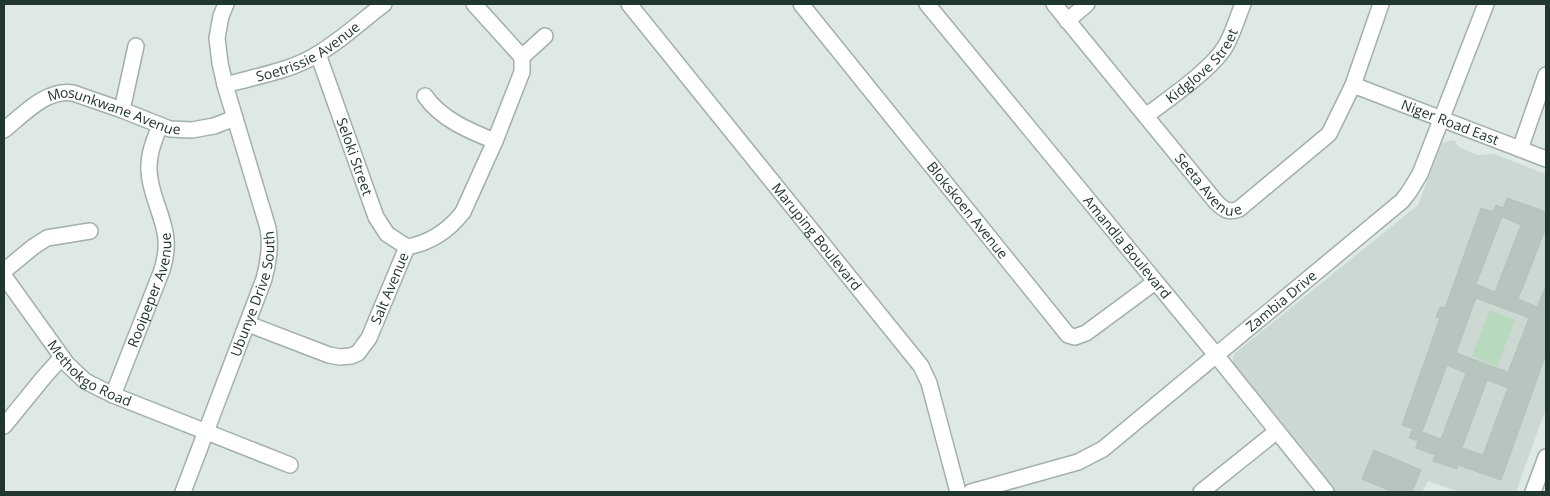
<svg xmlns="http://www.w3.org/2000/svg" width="1550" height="496" viewBox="0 0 1550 496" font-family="'Open Sans',sans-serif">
<rect width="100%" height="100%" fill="#dee9e3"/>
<path fill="#ccd8d2" d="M1454 140 1459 147 1477 155 1494 154 1546 174V408L1516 492H1460L1428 481 1422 492H1335L1232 366 1234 354 1418 205 1442 143Z"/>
<path fill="#b7d9bd" d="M1490 310 1515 320 1497 366 1472 356Z"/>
<g fill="#b6c6be" stroke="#b1c2b9" fill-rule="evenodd">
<path d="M1507 198 1546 212V234L1544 233 1518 299 1537 307 1546 286V354L1501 480 1458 465 1457 469 1433 461 1435 455 1416 448 1418 441 1409 438 1413 429 1402 425 1440 318 1436 317 1440 307 1445 308 1481 208 1493 212 1496 205 1503 208ZM1502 217 1521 225 1495 292 1476 284ZM1476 298 1529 318 1508 372 1456 353ZM1447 365 1466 373 1441 439 1422 432ZM1487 380 1508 388 1483 455 1462 448Z"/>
<path d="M1374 450 1421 470 1412 492H1393L1362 479Z"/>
</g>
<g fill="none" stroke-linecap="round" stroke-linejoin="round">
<defs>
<g id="minor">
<path d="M474 4 522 57"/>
<path id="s1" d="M629 4 921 366 929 383 958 492"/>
<path id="s2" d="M801 4 1068 335 1075 337 1086 333 1155 282"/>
<path id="s3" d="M927 4 1216 355 1326 492"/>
<path id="s4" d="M1054 4 1216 202C1224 210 1229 213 1239 209L1329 134 1353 85 1381 4"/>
<path d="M1067 21 1087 4"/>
<path id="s5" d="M318 54 376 217 387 234 407 247"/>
<path d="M522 57 545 36"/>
<path id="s6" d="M225 85C253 77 284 72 309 59 336 45 360 22 384 4"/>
<path id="s7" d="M1353 85 1546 159"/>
<path d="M425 96C441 119 469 131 495 141"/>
<path d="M122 110 136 46"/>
<path id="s8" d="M1146 116C1168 99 1211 70 1225 47 1233 34 1237 18 1243 4"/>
<path id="s9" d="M4 130C24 114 46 89 73 93L122 110 170 129 192 130 214 126 235 118"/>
<path d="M1520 149 1546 75"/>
<path d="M407 247C430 243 449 230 463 212L495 141 522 72V57"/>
<path d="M4 271 33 247 47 238 90 231"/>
<path id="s10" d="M4 276 67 364 85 381 113 395 290 465"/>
<path id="s11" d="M248 324 329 355 340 357 351 356 358 353 363 346 369 338 407 247"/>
<path id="s12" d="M113 395 162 270C165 260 167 250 166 239 164 216 150 195 149 171 148 155 154 140 160 126"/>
<path d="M4 426 44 377 62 357"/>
<path id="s13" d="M183 492 264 279C269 261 271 246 268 228L225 85 220 63 217 38 221 16 226 4"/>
<path id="s14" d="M971 492 1078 462 1103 449 1402 201 1409 192 1420 174 1486 4"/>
<path d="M1201 492 1277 431"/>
<path d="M1533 492 1546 457"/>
</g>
</defs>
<use href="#minor" stroke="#a1b0a9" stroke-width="18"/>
<use href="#minor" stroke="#fff" stroke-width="15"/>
</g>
<g text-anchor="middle" stroke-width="4" stroke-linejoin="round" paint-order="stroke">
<g font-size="14" fill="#20372f" stroke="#eef6f1">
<text dy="5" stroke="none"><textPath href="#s6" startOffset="90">Soetrissie Avenue</textPath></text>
<text dy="5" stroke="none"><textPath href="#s8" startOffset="76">Kidglove Street</textPath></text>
<text dy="5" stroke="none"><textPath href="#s9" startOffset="125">Mosunkwane Avenue</textPath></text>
<text dy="5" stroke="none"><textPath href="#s7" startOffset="104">Niger Road East</textPath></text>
<text dy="5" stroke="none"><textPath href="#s5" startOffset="109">Seloki Street</textPath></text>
<text dy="5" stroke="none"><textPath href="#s4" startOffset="240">Seeta Avenue</textPath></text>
<text dy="5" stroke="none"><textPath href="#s2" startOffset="265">Blokskoen Avenue</textPath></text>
<text dy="5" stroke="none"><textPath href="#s1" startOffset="299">Maruping Boulevard</textPath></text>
<text dy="5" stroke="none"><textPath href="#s3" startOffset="315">Amandla Boulevard</textPath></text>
<text dy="5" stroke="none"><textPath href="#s11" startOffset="189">Salt Avenue</textPath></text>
<text dy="5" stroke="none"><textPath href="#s12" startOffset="112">Rooipeper Avenue</textPath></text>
<text dy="5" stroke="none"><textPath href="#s13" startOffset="211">Ubunye Drive South</textPath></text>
<text dy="5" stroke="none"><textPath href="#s14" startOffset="371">Zambia Drive</textPath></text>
<text dy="5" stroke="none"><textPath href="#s10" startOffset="132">Methokgo Road</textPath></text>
</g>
</g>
<rect width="1550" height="496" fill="none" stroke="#20372f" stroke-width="10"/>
</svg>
